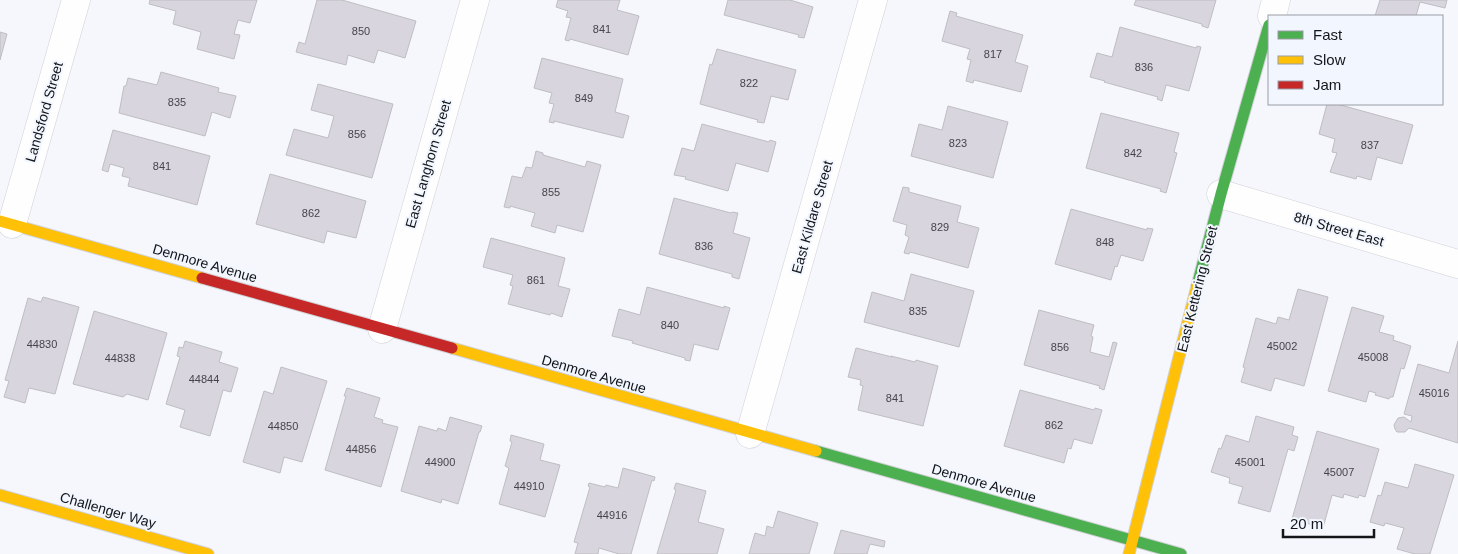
<svg xmlns="http://www.w3.org/2000/svg" width="1458" height="554" viewBox="0 0 1458 554" font-family="Arial,sans-serif">
<rect width="100%" height="100%" fill="#f5f7fc"/>
<g fill="#d9d5de" stroke="#bebec2">
<path d="M150 0H257L250 23 238 20 234 34 240 35 234 59 197 49 201 32 173 24 176 11 149 4Z"/>
<path d="M317 0H342L416 21 405 58 378 50 374 63 348 55 346 65 296 52 299 42 305 44Z"/>
<path d="M558 0H620L617 10 639 16 628 55 570 39 569 41 565 40 571 18 566 17 568 11 556 7Z"/>
<path d="M728 0H790L813 7 804 38 798 37 799 35 724 15Z"/>
<path d="M1136 0H1216L1208 28 1202 26V24L1134 5Z"/>
<path d="M1380 0H1447L1445 8 1420 2 1416 16H1375Z"/>
<path d="M950 11 957 13 956 16 1023 35 1015 62 1028 66 1021 92 974 80 973 83 966 81 971 60 967 59 970 49 942 41Z"/>
<path d="M1120 27 1196 48 1197 46 1201 47 1189 91 1166 85 1162 101 1157 99 1158 97 1104 82 1105 81 1090 77 1097 53 1112 57Z"/>
<path d="M0 32 7 34 0 60Z"/>
<path d="M717 49 796 70 788 100 771 96 764 123 757 122 758 120 700 104 710 64 712 65Z"/>
<path d="M542 58 623 79 615 112 629 116 623 138 554 121V123L549 122 554 104 549 103 552 93 534 88Z"/>
<path d="M161 72 219 88 218 92 236 96 230 118 212 112 205 136 119 113 124 86H126L128 78 157 85Z"/>
<path d="M318 84 393 104 372 178 286 155 294 129 328 138 334 116 311 110Z"/>
<path d="M1327 104H1337L1413 125 1402 164 1377 157 1371 180 1357 176 1356 179 1330 172 1337 153 1332 152 1335 139 1319 134Z"/>
<path d="M948 106 1008 122 993 178 911 156 919 124 942 130Z"/>
<path d="M1101 113 1179 133 1174 152 1177 153 1166 193 1160 191 1161 189 1086 168Z"/>
<path d="M702 124 769 142 770 140 776 142 768 172 736 163 728 191 685 179 686 177 674 175 682 148 694 151Z"/>
<path d="M113 130 210 156 197 205 128 186 130 178 122 176 124 168 110 164 108 172 102 170Z"/>
<path d="M536 151 543 153V155L585 167 587 161 601 165 583 232 557 225 555 233 531 226 535 213 510 206V208L504 207 512 176 522 178 526 167 532 168Z"/>
<path d="M270 174 366 201 356 238 327 231 324 243 256 224Z"/>
<path d="M903 187 909 188V192L961 206 957 222 979 228 968 268 910 252 909 254 904 253 909 237 905 235 907 225 893 221Z"/>
<path d="M674 198 731 213 732 212 738 213 733 233 750 238 739 279 732 277V274L659 254Z"/>
<path d="M1071 209 1147 230V228L1153 229 1143 261 1121 255 1117 267 1115 266 1111 280 1055 264Z"/>
<path d="M491 238 565 258 558 286 570 289 562 317 551 313 550 315 508 304 513 286 510 285 513 275 483 267Z"/>
<path d="M911 274 974 291 959 347 864 322 872 292 904 301Z"/>
<path d="M647 287 724 308V306L730 308 718 350 694 344 690 361 685 360V358L632 343 633 341 612 336 619 309 640 315Z"/>
<path d="M1298 289 1328 297 1304 386 1275 378 1271 391 1241 382 1245 368 1243 367 1256 318 1276 324 1278 317 1289 320Z"/>
<path d="M43 297 79 307 55 394 29 388 25 403 4 397 9 381 5 380 28 298 41 302Z"/>
<path d="M1352 307 1384 316 1379 332 1394 336 1393 340 1411 346 1404 369 1401 368 1393 397H1390L1389 399 1375 395 1376 393 1369 391 1366 402 1328 391Z"/>
<path d="M1039 310 1094 325 1091 336 1093 337 1090 352 1109 357 1113 342 1117 343 1104 390 1099 388 1100 386 1024 365Z"/>
<path d="M94 311 167 333 148 400 127 394 123 397 73 384Z"/>
<path d="M185 341 222 352 219 362 238 368 231 392 223 390 210 436 180 427 185 410 166 404 180 357 177 356 179 347 183 348Z"/>
<path d="M1458 341V443L1409 428 1405 432H1397L1395 429 1394 425 1398 418 1404 417 1411 422 1412 416 1404 414 1418 364 1449 373Z"/>
<path d="M856 348 892 357 891 356 915 362 916 360 938 366 923 426 858 410 863 386 860 385 861 380 848 377Z"/>
<path d="M281 367 327 381 302 462 284 457 280 473 243 462 264 391 273 394Z"/>
<path d="M347 388 380 398 374 417 383 420 382 423 398 427 381 487 325 470 346 396H344Z"/>
<path d="M1020 390 1094 410 1095 408 1102 410 1092 444 1074 439 1071 449 1068 448 1064 463 1004 446Z"/>
<path d="M1256 416 1294 427 1292 435 1298 437 1294 451 1288 449 1270 512 1238 503 1243 487 1229 483 1230 478 1211 472 1219 448 1221 449 1226 435 1249 442Z"/>
<path d="M450 417 482 426 480 432H479L458 504 442 499 441 503 401 491 419 426 437 431 438 428 446 431Z"/>
<path d="M1317 431 1379 449 1365 497 1359 495 1358 498 1344 494 1343 498 1332 495 1323 528 1292 519Z"/>
<path d="M511 435 544 444 540 460 560 465 545 517 499 504 509 468 505 466 512 442 510 441Z"/>
<path d="M1415 464 1454 475 1430 554H1415L1397 549 1404 528 1385 523 1384 526 1370 522 1378 495 1381 496 1385 482 1408 488Z"/>
<path d="M623 468 655 477 654 481 652 480 631 554H619L599 548 598 554H575L578 543 574 542 590 487 588 486 589 483 605 487 606 485 618 488Z"/>
<path d="M676 483 706 491 698 522 724 529 717 554H657L676 490 674 489Z"/>
<path d="M778 511 818 523 809 554H749L755 533 765 536 767 526 773 528Z"/>
<path d="M841 530 885 541 884 547 870 544 867 554H834Z"/>
</g>
<g fill="none" stroke-linecap="round" stroke-linejoin="round">
<defs>
<g id="street">
<path d="M1272 16 1276 0"/>
<path d="M1221 194 1458 264"/>
<path d="M12 224 76 0"/>
<path d="M382 329 475 0"/>
<path d="M750 434 873 0"/>
</g>
<g id="fast">
<path d="M1197 286 1221 194 1269 25"/>
<path d="M816 451 1181 554"/>
</g>
<g id="slow">
<path d="M0 221 202 278"/>
<path d="M452 348 816 451"/>
<path d="M0 495 208 554"/>
<path d="M1129 554 1197 286"/>
</g>
<path id="jam" d="M202 278 452 348"/>
</defs>
<use href="#street" stroke="#d0d1d5" stroke-width="29"/>
<use href="#fast" stroke="#d0d1d5" stroke-width="13"/>
<use href="#slow" stroke="#d0d1d5" stroke-width="13"/>
<use href="#jam" stroke="#d0d1d5" stroke-width="13"/>
<use href="#street" stroke="#fefeff" stroke-width="28"/>
<use href="#fast" stroke="#4caf50" stroke-width="11"/>
<use href="#slow" stroke="#ffc107" stroke-width="11"/>
<use href="#jam" stroke="#c62828" stroke-width="11"/>
</g>
<g text-anchor="middle" stroke-width="4" stroke-linejoin="round" paint-order="stroke">
<g font-size="11" fill="#44454a">
<text x="602" y="33">841</text>
<text x="361" y="35">850</text>
<text x="993" y="58">817</text>
<text x="1144" y="71">836</text>
<text x="749" y="87">822</text>
<text x="584" y="102">849</text>
<text x="177" y="106">835</text>
<text x="357" y="138">856</text>
<text x="958" y="147">823</text>
<text x="1370" y="149">837</text>
<text x="1133" y="157">842</text>
<text x="162" y="170">841</text>
<text x="551" y="196">855</text>
<text x="311" y="217">862</text>
<text x="940" y="231">829</text>
<text x="1105" y="246">848</text>
<text x="704" y="250">836</text>
<text x="536" y="284">861</text>
<text x="918" y="315">835</text>
<text x="670" y="329">840</text>
<text x="42" y="348">44830</text>
<text x="1282" y="350">45002</text>
<text x="1060" y="351">856</text>
<text x="1373" y="361">45008</text>
<text x="120" y="362">44838</text>
<text x="204" y="383">44844</text>
<text x="1434" y="397">45016</text>
<text x="895" y="402">841</text>
<text x="1054" y="429">862</text>
<text x="283" y="430">44850</text>
<text x="361" y="453">44856</text>
<text x="440" y="466">44900</text>
<text x="1250" y="466">45001</text>
<text x="1339" y="476">45007</text>
<text x="529" y="490">44910</text>
<text x="612" y="519">44916</text>
</g>
<g font-size="14" fill="#131519" stroke="#f2f6ff">
<text transform="translate(44 112) rotate(-74)" y="5">Landsford Street</text>
<text transform="translate(428 164) rotate(-74)" y="5">East Langhorn Street</text>
<text transform="translate(812 217) rotate(-74)" y="5">East Kildare Street</text>
<text transform="translate(1339 229) rotate(16)" y="5">8th Street East</text>
<text transform="translate(205 263) rotate(16)" y="5">Denmore Avenue</text>
<text transform="translate(1197 289) rotate(-76)" y="5">East Kettering Street</text>
<text transform="translate(594 374) rotate(16)" y="5">Denmore Avenue</text>
<text transform="translate(984 483) rotate(16)" y="5">Denmore Avenue</text>
<text transform="translate(108 510) rotate(16)" y="5">Challenger Way</text>
</g>
</g>
<rect x="1268" y="15" width="175" height="90" fill="#f2f6ff" stroke="#999ca3"/>
<rect x="1278" y="31" width="25" height="8" fill="#4caf50" stroke="#999ca3"/>
<text x="1313" y="40" font-size="15" fill="#131519">Fast</text>
<rect x="1278" y="56" width="25" height="8" fill="#ffc107" stroke="#999ca3"/>
<text x="1313" y="65" font-size="15" fill="#131519">Slow</text>
<rect x="1278" y="81" width="25" height="8" fill="#c62828" stroke="#999ca3"/>
<text x="1313" y="90" font-size="15" fill="#131519">Jam</text>
<path d="M1283 529v8h91v-8" fill="none" stroke="#131519" stroke-width="2.5"/>
<text x="1290" y="529" font-size="15" fill="#131519" stroke="#f2f6ff" stroke-width="4" paint-order="stroke">20 m</text>
</svg>
